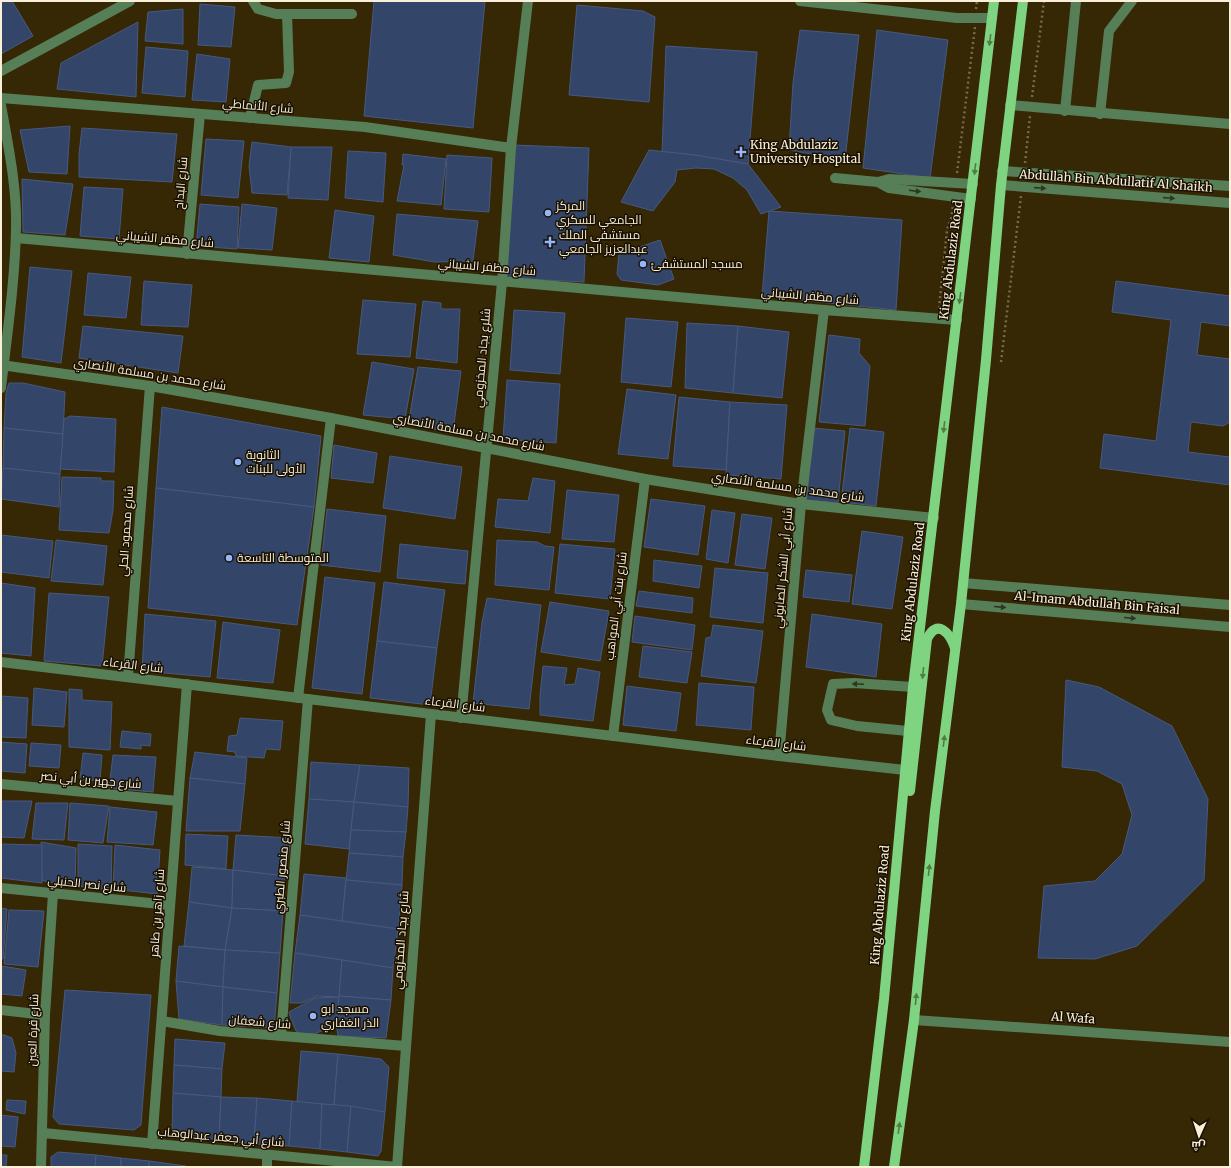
<svg xmlns="http://www.w3.org/2000/svg" width="1231" height="1168" viewBox="0 0 1231 1168" font-family="Merriweather,Cairo,serif">
<rect width="100%" height="100%" fill="#362705"/>
<g fill="#34456a" stroke="#47597f">
<path d="M1 1H12L33 36 1 54Z"/>
<path d="M374 1H485L473 128 364 116Z"/>
<path d="M200 4 235 7 231 47 198 45Z"/>
<path d="M577 5 643 11 655 17 649 102 569 95Z"/>
<path d="M183 9V44L145 41 148 12Z"/>
<path d="M138 22 136 97 57 89 61 63Z"/>
<path d="M800 30 859 35 845 160 789 150 793 83Z"/>
<path d="M877 30 948 40 930 178 863 168Z"/>
<path d="M666 46 757 52 748 164 695 155 662 152Z"/>
<path d="M146 47 188 51 185 97 142 93Z"/>
<path d="M197 54 230 59 226 102 192 100Z"/>
<path d="M70 126 67 174 29 172 20 130Z"/>
<path d="M82 128 177 134 172 182 79 177V154Z"/>
<path d="M206 139 244 141 238 198 201 195Z"/>
<path d="M252 142 291 147 287 195 252 193 249 166Z"/>
<path d="M513 145 589 148 584 282 506 278Z"/>
<path d="M291 147H332L328 200 288 198Z"/>
<path d="M649 150 695 155 748 164 781 207 761 214 747 190 733 178 714 169 696 168 677 170 675 182 653 211 621 202Z"/>
<path d="M348 151 386 153 383 202 345 198Z"/>
<path d="M403 154 446 159 441 205 397 201 404 165H402Z"/>
<path d="M447 155 492 158 489 212 444 209Z"/>
<path d="M22 179 73 184 65 235 23 232Z"/>
<path d="M84 187 123 189 119 239 80 236Z"/>
<path d="M200 204 239 207 237 249 196 246Z"/>
<path d="M242 204 277 208 272 250 238 248Z"/>
<path d="M335 210 374 216 369 262 329 258Z"/>
<path d="M769 211 902 220 896 310 762 296Z"/>
<path d="M397 214 478 221 473 261 435 262 393 255Z"/>
<path d="M660 240 674 279 658 285 621 280 617 274 619 254Z"/>
<path d="M30 267 72 271 61 363 22 357Z"/>
<path d="M88 273 131 277 126 318 84 315Z"/>
<path d="M144 281 192 285 188 327 141 325Z"/>
<path d="M1116 281 1230 296V326L1201 322 1197 355 1230 359V422L1223 426 1191 422 1188 452 1230 457V485L1100 468 1104 434 1156 441 1171 320 1112 312Z"/>
<path d="M363 300 416 304 410 357 357 354Z"/>
<path d="M423 301 441 303V309H460L457 363 416 358Z"/>
<path d="M514 310 565 313 560 374 510 370Z"/>
<path d="M626 318 678 322 671 387 621 382Z"/>
<path d="M687 323 738 326 733 393 685 388Z"/>
<path d="M83 326 183 336 178 373 79 358Z"/>
<path d="M738 326 789 332 782 398 733 393Z"/>
<path d="M829 335 860 339 859 353 870 366 865 426 819 422Z"/>
<path d="M372 362 414 369 405 419 363 415Z"/>
<path d="M418 367 461 371 453 432 408 425Z"/>
<path d="M507 380 560 384 556 443 503 439Z"/>
<path d="M9 383H23L65 392 63 434 4 428 6 393Z"/>
<path d="M627 389 676 395 668 459 618 454Z"/>
<path d="M679 397 730 402 726 470 673 466Z"/>
<path d="M730 402 787 405 781 479 726 475Z"/>
<path d="M162 407 321 436 314 507 156 488Z"/>
<path d="M70 416 116 419 114 472 60 469 64 419Z"/>
<path d="M4 428 63 434 60 474 3 468Z"/>
<path d="M813 428 845 431 838 503 806 500Z"/>
<path d="M850 428 884 432 876 506 841 502Z"/>
<path d="M334 445 377 453 373 483 331 478Z"/>
<path d="M390 456 462 467 455 519 383 508Z"/>
<path d="M3 468 60 474 59 507 1 499Z"/>
<path d="M62 477 101 478V481H114L113 510 109 533 59 530Z"/>
<path d="M533 478 555 481 550 533 495 527 498 499 528 501Z"/>
<path d="M156 488 314 507 297 625 148 608Z"/>
<path d="M567 490 619 495 614 542 562 539Z"/>
<path d="M651 499 705 506 698 555 644 547Z"/>
<path d="M327 509 386 516 380 572 321 565Z"/>
<path d="M712 510 735 513 728 563 706 559Z"/>
<path d="M742 514 772 518 765 569 735 565Z"/>
<path d="M862 531 903 537 892 609 852 604Z"/>
<path d="M1 535 53 541 49 578 1 572Z"/>
<path d="M56 540 107 546 103 585 51 581Z"/>
<path d="M497 540 537 542 545 546 554 547 549 590 495 585Z"/>
<path d="M400 544 468 551 465 584 397 578Z"/>
<path d="M560 544 615 549 610 599 555 593Z"/>
<path d="M654 560 702 566 699 588 653 581Z"/>
<path d="M715 568 768 573 763 623 710 617Z"/>
<path d="M806 570 852 575 849 602 803 597Z"/>
<path d="M325 577 375 583 362 694 312 688Z"/>
<path d="M384 582 445 590 437 648 377 641Z"/>
<path d="M1 583 35 588 31 656 1 653Z"/>
<path d="M639 591 693 598 692 613 636 606Z"/>
<path d="M49 593 109 597 102 666 44 661Z"/>
<path d="M487 598 541 605 529 709 473 703 482 622Z"/>
<path d="M550 602 609 611 600 661 541 652Z"/>
<path d="M145 614 216 621 210 677 142 671Z"/>
<path d="M812 614 882 624 876 677 806 667Z"/>
<path d="M635 616 695 625 692 650 632 642Z"/>
<path d="M223 622 280 630 273 683 217 678Z"/>
<path d="M713 625 763 631 756 683 701 676 706 638 711 637Z"/>
<path d="M377 641 437 648 430 705 370 698Z"/>
<path d="M643 646 692 652 687 683 639 677Z"/>
<path d="M543 666 567 668 564 685 575 684 578 668 600 672 593 721 540 715V696Z"/>
<path d="M1066 680 1099 687 1172 726 1208 799 1204 880 1137 946 1095 959 1038 958 1044 886 1095 881 1122 854 1132 815 1122 784 1097 771 1062 767Z"/>
<path d="M699 683 754 687 751 730 696 725Z"/>
<path d="M627 686 681 693 676 731 623 725Z"/>
<path d="M34 688 67 692 64 727 32 725Z"/>
<path d="M69 689 82 690V700L112 702 110 750 69 747Z"/>
<path d="M1 696 28 698 26 738 1 737Z"/>
<path d="M240 718 283 721 280 750 266 749 264 758 236 756 235 752 227 751 229 736 237 735Z"/>
<path d="M122 731 151 734 150 746 141 745V749L120 747Z"/>
<path d="M1 742 27 744 25 773 1 771Z"/>
<path d="M31 743 61 745 59 768 29 766Z"/>
<path d="M195 752 247 758 245 784 190 778Z"/>
<path d="M83 753 102 755 100 781 80 779Z"/>
<path d="M113 755 156 757 153 792 109 788Z"/>
<path d="M311 762 360 765 354 802 309 799Z"/>
<path d="M360 765 409 768 408 807 354 802Z"/>
<path d="M190 778 245 784 240 831H186Z"/>
<path d="M309 799 354 802 349 849 305 844Z"/>
<path d="M1 801H32L24 838 1 837Z"/>
<path d="M354 802 408 807 406 832 351 830Z"/>
<path d="M36 803H68L64 840 32 839Z"/>
<path d="M70 803 109 806 103 843 68 840Z"/>
<path d="M110 807 157 812 153 845 107 842Z"/>
<path d="M351 830 406 832 403 857 349 853Z"/>
<path d="M186 834 228 836 226 869 185 865Z"/>
<path d="M236 835 291 838 285 876 233 870Z"/>
<path d="M41 842 76 848 75 885 47 882 42 880Z"/>
<path d="M1 844 42 845V883L1 878Z"/>
<path d="M78 844 112 846 111 890 78 886Z"/>
<path d="M115 845 160 850 157 894 113 889Z"/>
<path d="M349 853 403 857 402 885 346 880Z"/>
<path d="M192 867 233 870 232 908 189 902Z"/>
<path d="M233 870 285 876 283 911 232 908Z"/>
<path d="M304 874 346 878 342 921 300 915Z"/>
<path d="M346 880 402 885 398 929 342 921Z"/>
<path d="M189 902 232 908 225 950 184 946Z"/>
<path d="M1 908 7 909 3 959H1Z"/>
<path d="M232 908 283 911 280 953 225 950Z"/>
<path d="M9 910 44 911 38 967 4 964Z"/>
<path d="M300 915 398 929 393 968 295 953Z"/>
<path d="M179 946 225 950 223 987 176 981Z"/>
<path d="M225 950 280 953 277 993 223 987Z"/>
<path d="M295 953 342 960 339 997 317 996 302 1003H290Z"/>
<path d="M342 960 393 968 391 1000 339 996Z"/>
<path d="M2 966 26 970 22 996 1 994Z"/>
<path d="M176 981 223 987 222 1025 179 1019Z"/>
<path d="M223 987 277 993 274 1028 222 1025Z"/>
<path d="M65 990 151 995 141 1125 134 1130 59 1124 53 1117Z"/>
<path d="M339 996 391 1000 386 1038 338 1036 336 1023Z"/>
<path d="M339 997 336 1025 314 1034 297 1033 291 1019 289 1012 315 998Z"/>
<path d="M1 1034 12 1038 16 1053 14 1072 1 1071Z"/>
<path d="M175 1039 225 1043 222 1069 174 1065Z"/>
<path d="M301 1051 338 1054 334 1105 297 1102Z"/>
<path d="M338 1054 381 1059 389 1067 385 1112 334 1105Z"/>
<path d="M174 1065 222 1069 221 1097 173 1093Z"/>
<path d="M173 1093 221 1097 219 1140 172 1133Z"/>
<path d="M221 1097 257 1098 254 1144 219 1140Z"/>
<path d="M257 1098 292 1101 289 1146 254 1144Z"/>
<path d="M7 1100 26 1101 25 1114 6 1110Z"/>
<path d="M292 1101 322 1104 320 1149 289 1146Z"/>
<path d="M322 1104 351 1106 347 1152 320 1149Z"/>
<path d="M351 1106 385 1112 381 1151 378 1156 347 1152Z"/>
<path d="M1 1115 18 1117 15 1147 1 1146Z"/>
<path d="M58 1152 96 1155 95 1167H51V1157Z"/>
<path d="M1 1155H7L6 1167H1Z"/>
<path d="M96 1155 121 1158V1167H95Z"/>
<path d="M121 1158 149 1161V1167H121Z"/>
<path d="M149 1161 186 1166V1167H149Z"/>
</g>
<g fill="none" stroke-linecap="round" stroke-linejoin="round">
<g stroke="#786b4c" stroke-width="2.5" stroke-dasharray="2 3" stroke-linecap="butt">
<path d="M976 9 977 1"/>
<path d="M1032 97 1044 1"/>
<path d="M1025 163 1030 116"/>
<path d="M957 173 975 27"/>
<path d="M939 308 947 230 951 219 953 206"/>
<path d="M1001 362 1021 196"/>
</g>
<g stroke="#567f57" stroke-width="10">
<path d="M253 1 258 9 276 14H352"/>
<path d="M800 1 957 18H992"/>
<path d="M1 71 130 1"/>
<path d="M1 98 365 127 511 148"/>
<path d="M1 105C8 145 17 186 16 228 15 282 7 335 1 388"/>
<path d="M1010 105 1230 124"/>
<path d="M1065 111 1076 1"/>
<path d="M1100 114 1109 31 1132 1"/>
<path d="M250 118 258 85 286 83 289 72 287 14"/>
<path d="M1002 171 1230 186"/>
<path d="M835 178 878 182 889 179 973 184"/>
<path d="M878 182 889 188 971 199"/>
<path d="M1001 185 1230 203"/>
<path d="M16 238 824 310 957 320"/>
<path d="M187 254 200 114"/>
<path d="M1 365 150 386 331 418 645 479 801 504 934 518"/>
<path d="M963 583 1230 605"/>
<path d="M961 604 1230 627"/>
<path d="M1 662 779 756 905 770"/>
<path d="M128 677 150 386"/>
<path d="M298 698 331 418"/>
<path d="M461 718 502 282 511 148 528 1"/>
<path d="M908 731 857 726 831 720 827 710 833 684 854 683 913 687"/>
<path d="M613 736 645 479"/>
<path d="M779 756 801 504 824 310"/>
<path d="M1 784 178 801"/>
<path d="M1 888 170 905"/>
<path d="M1 1010 45 1015"/>
<path d="M914 1020 1230 1042"/>
<path d="M162 1021 220 1031 406 1046"/>
<path d="M281 1036 308 699"/>
<path d="M43 1133 397 1167"/>
<path d="M152 1144 187 684"/>
<path d="M41 1167 45 1015 53 893"/>
<path d="M267 1167V1155"/>
<path d="M397 1167 431 714"/>
</g>
<g stroke="#7ed481" stroke-width="10">
<path d="M910 791 927 639C937 618 950 633 955 648"/>
<path d="M864 1167 884 999 913 687 994 1"/>
<path d="M894 1167 914 1020 935 811 961 604 986 360 1001 185 1023 1"/>
</g>
</g>
<defs><path id="oneway-solid" d="M-6-.8H1V-3.2L6.5 0L1 3.2V.8H-6Z"/></defs>
<g fill="#517c48">
<use href="#oneway-solid" transform="translate(990 40) rotate(97)"/>
<use href="#oneway-solid" transform="translate(975 169) rotate(97)"/>
<use href="#oneway-solid" transform="translate(960 298) rotate(97)"/>
<use href="#oneway-solid" transform="translate(944 427) rotate(97)"/>
<use href="#oneway-solid" transform="translate(923 673) rotate(96)"/>
<use href="#oneway-solid" transform="translate(944 741) rotate(-83)"/>
<use href="#oneway-solid" transform="translate(929 870) rotate(-84)"/>
<use href="#oneway-solid" transform="translate(916 999) rotate(-84)"/>
<use href="#oneway-solid" transform="translate(899 1128) rotate(-82)"/>
</g>
<g fill="#2e3820">
<use href="#oneway-solid" transform="translate(1040 188) rotate(4)"/>
<use href="#oneway-solid" transform="translate(915 191) rotate(7)"/>
<use href="#oneway-solid" transform="translate(1169 198) rotate(4)"/>
<use href="#oneway-solid" transform="translate(1000 607) rotate(5)"/>
<use href="#oneway-solid" transform="translate(1130 618) rotate(5)"/>
<use href="#oneway-solid" transform="translate(858 684) rotate(-177)"/>
</g>
<g fill="#95b6fd" stroke="#191102" stroke-width="1.5">
<path d="M739 146h4v4h4v4h-4v4h-4v-4h-4v-4h4z"/>
<circle cx="548" cy="213" r="4"/>
<path d="M548 236h4v4h4v4h-4v4h-4v-4h-4v-4h4z"/>
<circle cx="643" cy="264" r="4"/>
<circle cx="238" cy="462" r="4"/>
<circle cx="229" cy="558" r="4"/>
<circle cx="313" cy="1016" r="4"/>
</g>
<g text-anchor="middle" stroke-width="3" stroke-linejoin="round" paint-order="stroke">
<g font-size="12" fill="#faefd8" stroke="#191102">
<text transform="translate(258 106) rotate(5)" y="4">شارع الأنماطي</text>
<text transform="translate(1116 181) rotate(4)" y="4">Abdullah Bin Abdullatif Al Shaikh</text>
<text transform="translate(181 183) rotate(-85)" y="4">شارع البداح</text>
<text transform="translate(165 239) rotate(5)" y="4">شارع مظفر الشيباني</text>
<text transform="translate(951 260) rotate(-83)" y="4">King Abdulaziz Road</text>
<text transform="translate(487 267) rotate(5)" y="4">شارع مظفر الشيباني</text>
<text transform="translate(810 296) rotate(5)" y="4">شارع مظفر الشيباني</text>
<text transform="translate(482 358) rotate(-85)" y="4">شلرع بجاد المخزومي</text>
<text transform="translate(150 374) rotate(9)" y="4">شارع محمد بن مسلمة الأنصاري</text>
<text transform="translate(469 432) rotate(11)" y="4">شارع محمد بن مسلمة الأنصاري</text>
<text transform="translate(788 487) rotate(8)" y="4">شارع محمد بن مسلمة الأنصاري</text>
<text transform="translate(126 531) rotate(-86)" y="4">شارع محمود الحلي</text>
<text transform="translate(783 568) rotate(-85)" y="4">شارع أبي الشكر الصابوني</text>
<text transform="translate(913 582) rotate(-83)" y="4">King Abdulaziz Road</text>
<text transform="translate(1097 603) rotate(5)" y="4">Al-Imam Abdullah Bin Faisal</text>
<text transform="translate(616 606) rotate(-83)" y="4">شارع بنت أبي المواهب</text>
<text transform="translate(133 665) rotate(7)" y="4">شارع القرعاء</text>
<text transform="translate(455 704) rotate(7)" y="4">شارع القرعاء</text>
<text transform="translate(776 743) rotate(7)" y="4">شارع القرعاء</text>
<text transform="translate(91 780) rotate(5)" y="4">شارع جهير بن أبي نصر</text>
<text transform="translate(282 867) rotate(-85)" y="4">شارع منصور الطبري</text>
<text transform="translate(87 884) rotate(6)" y="4">شارع نصر الحنبلي</text>
<text transform="translate(880 905) rotate(-85)" y="4">King Abdulaziz Road</text>
<text transform="translate(157 913) rotate(-86)" y="4">شارع زاهر بن طاهر</text>
<text transform="translate(401 940) rotate(-86)" y="4">شارع بجاد المخزومي</text>
<text transform="translate(1073 1018) rotate(4)" y="4">Al Wafa</text>
<text transform="translate(260 1022) rotate(5)" y="4">شارع شعفان</text>
<text transform="translate(33 1030) rotate(-88)" y="4">شارع قرة العين</text>
<text transform="translate(221 1137) rotate(5)" y="4">شارع أبي جعفر عبدالوهاب</text>
</g>
<g font-size="12" fill="#faefd8" stroke="#191102" text-anchor="start">
<text x="750" y="149">King Abdulaziz<tspan x="750" dy="14">University Hospital</tspan></text>
<text x="556" y="210">المركز<tspan x="556" dy="14">الجامعي للسكري</tspan></text>
<text x="559" y="239">مستشفى الملك<tspan x="559" dy="14">عبدالعزيز الجامعي</tspan></text>
<text x="651" y="268">مسجد المستشفئ</text>
<text x="246" y="459">الثانوية<tspan x="246" dy="14">الأولى للبنات</tspan></text>
<text x="237" y="562">المتوسطة التاسعة</text>
<text x="321" y="1013">مسجد ابو<tspan x="321" dy="14">الذر الغفاري</tspan></text>
</g>
</g>
<rect width="1231" height="1168" fill="none" stroke="#faefd8" stroke-width="4"/>
<g transform="translate(1199 1136) rotate(183)" stroke="#191102" stroke-width="3" paint-order="stroke">
<path d="M0-3L7 15L0 10L-7 15Z" fill="#faefd8"/>
<text y="-6" font-size="11" font-weight="bold" text-anchor="middle" fill="#faefd8">ش</text>
</g>
</svg>
